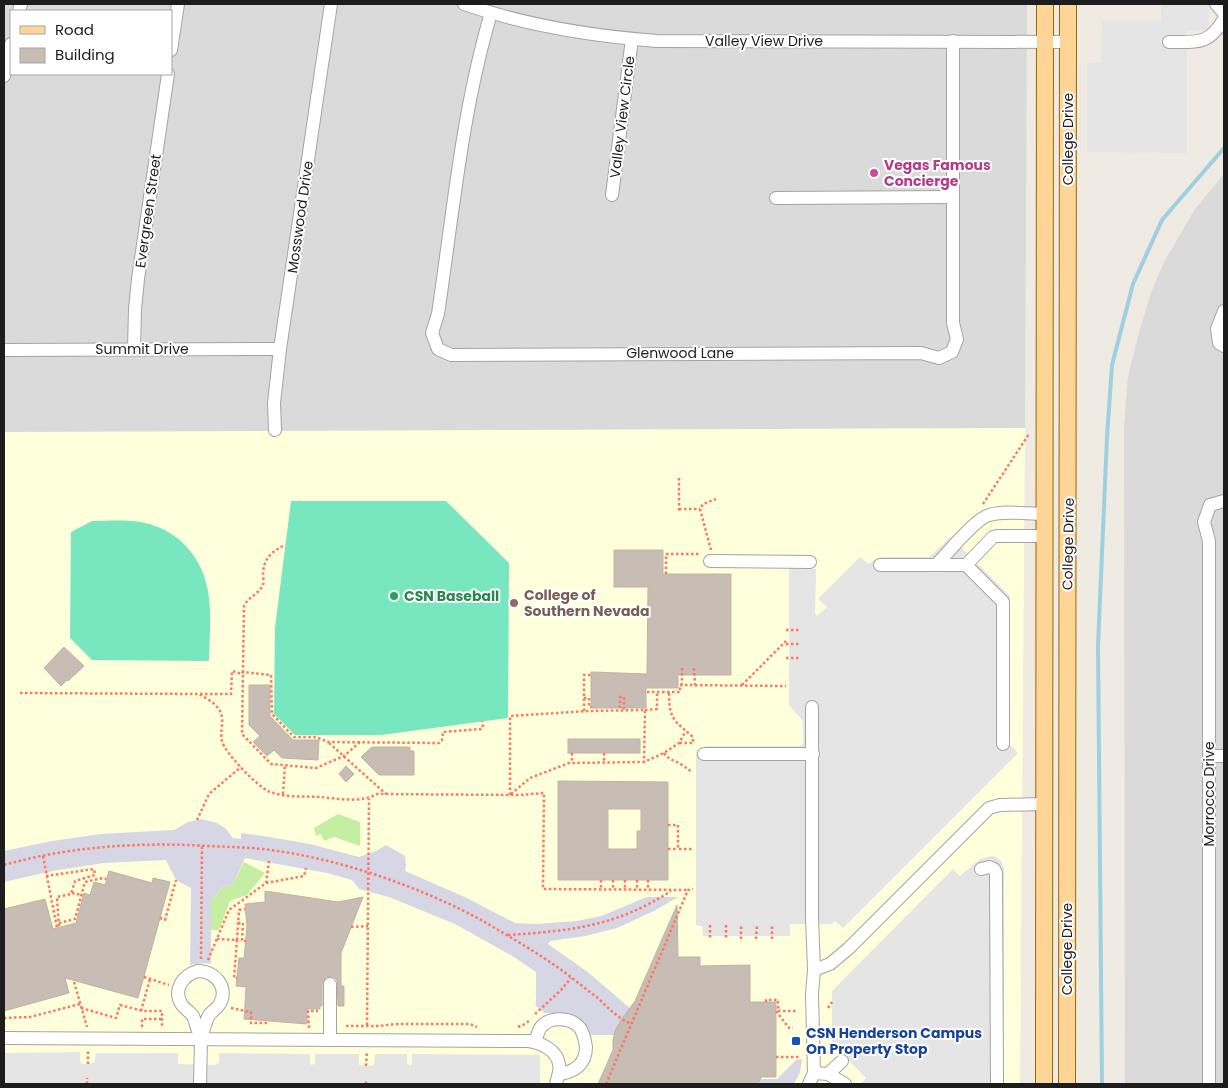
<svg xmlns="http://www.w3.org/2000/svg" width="1228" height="1088" viewBox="0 0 1228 1088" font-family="Poppins,sans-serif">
<rect width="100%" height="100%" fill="#efebe2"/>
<g fill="#dbdada" fill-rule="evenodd">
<path d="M4 4H1027L1025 428 4 433ZM11 11H171V74H11Z"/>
<path d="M1224 174V1084H1125L1124 425 1128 376 1138 336 1150 295 1164 262 1195 209Z"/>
</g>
<path fill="#feffdb" d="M1025 428 1020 1084H4V432Z"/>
<g fill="#c6eea2">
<path d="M338 814 360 822V846L334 837 324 841 321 834 316 836 314 828Z"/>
<path d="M244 862 265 873 247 895 230 901 219 930H211V900L216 896 221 888 233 884Z"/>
</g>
<g fill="#78e6be">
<path d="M291 501H446L509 563 508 718 381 735H295L274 714 275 628Z"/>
<path d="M92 521C109 521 128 519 145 523 159 526 172 533 182 542 217 576 210 616 209 661L92 660 70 638 71 532Z"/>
</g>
<g fill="#e5e5e5">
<path d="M1161 4H1209V30L1187 31V153L1087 152V63H1101L1102 21H1161Z"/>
<path d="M951 537 1010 596V745L1018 753 843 928 835 921 832 924H790V936H703L702 926 696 925V752L706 746H801L803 744V721L789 705V569H816L815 614 817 616 827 607 818 599 860 557 869 564 874 560 883 557H929Z"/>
<path d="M991 856 996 857 1001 861 1004 868V1084H861L866 1078 832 1044V991L953 869 960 876 980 859Z"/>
<path d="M80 1052V1061L82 1064 94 1063 96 1053H178V1063L180 1064 215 1065 219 1063V1053L310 1054V1064L312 1065 315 1063V1054H359V1065L366 1066 374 1065 375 1054H407V1063L410 1066 412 1063V1054L540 1055V1084H4V1053Z"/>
</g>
<g fill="#d6d6e5">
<path d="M202 819 217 823 225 828 233 838 241 839V833L263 836 310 844 359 857 376 851 386 845 405 856 406 865 405 871 467 898 515 923 536 924 577 921 601 916 647 897H678L654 911 617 928 585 936 550 941 548 944 589 973 631 1009 619 1023 614 1035H591L584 1022 576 1016 566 1013H545L535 1005 536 1003V972L514 957 455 924 389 897 359 889 352 880 327 873 245 858 233 884 221 888 216 896 211 900V964L204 963 190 965 191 888 176 880 166 860 104 863 52 871 4 882V851L52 841 101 834 174 830 188 822Z"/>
<path d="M802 1059 800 1072 794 1084H758L759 1079H777L796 1060Z"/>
</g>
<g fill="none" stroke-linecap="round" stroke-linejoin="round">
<path stroke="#9ed0e1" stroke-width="4" d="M1102 1084 1098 646 1107 437 1112 365 1133 284 1162 220 1224 148"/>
</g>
<g fill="#c7bdb5" stroke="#c2b1a3" fill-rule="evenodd">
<path d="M614 550H663V574H731V675H678V688H646V708H591V672L647 674 648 587H614Z"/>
<path d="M64 647 84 666 68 681 67 680 61 686 44 668Z"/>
<path d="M249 685H270V716L293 740H319L318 760 282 758 274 750 267 756 253 742 260 736 249 725Z"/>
<rect x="568" y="739" width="72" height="14"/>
<path d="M372 747H410V751H414V775H379L361 757Z"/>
<path d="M346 766 354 774 346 782 339 774Z"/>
<path d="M558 781 668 782V880H558ZM608 809H641V831H637V849H608Z"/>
<path d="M109 871 152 883 153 878 170 882 138 998 65 978 69 993 4 1011V909L45 899 53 929 76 923 84 893 90 895 94 882 105 885Z"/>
<path d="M265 891 338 902 363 897 341 953V986H344V1006H338L337 980 334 977H326L322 984V1006H320V1009H307V1024L244 1019 246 987 236 986 239 958H244L247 926 245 904 265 902Z"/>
<path d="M677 905 678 957H700V966L750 965V1002H776V1077H761L758 1084H598L613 1050V1040L615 1031 621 1020 635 1001Z"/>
</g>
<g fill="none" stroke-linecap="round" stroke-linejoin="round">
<defs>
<g id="minor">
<path d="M464 4C527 26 591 36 657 41L1068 42"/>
<path d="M1216 4 1224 13"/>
<path d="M19 11 21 4"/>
<path d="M491 13C462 111 453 213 438 314L432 333 438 349 451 355 921 353 939 358 952 352 957 339 953 323V41"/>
<path d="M1169 42C1197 42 1209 45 1224 19"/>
<path d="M171 50 178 4"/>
<path d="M4 76 11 44"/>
<path d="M612 195 632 39"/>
<path d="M776 198 952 197"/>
<path d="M1224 311 1217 329 1219 343 1224 346"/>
<path d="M134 349 135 309 138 279 168 74"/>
<path d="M4 350 280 349"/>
<path d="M275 430 274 403 280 349 331 4"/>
<path d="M710 561 810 562"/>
<path d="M880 565H966L993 537 997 536H1043"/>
<path d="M936 565C947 554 976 518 989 515 1006 510 1026 514 1044 514"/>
<path d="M966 565 1003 602V744"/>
<path d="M704 754H813"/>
<path d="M1209 756H1224"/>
<path d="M981 869 989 867 994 869 996 873 997 1084"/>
<path d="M814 970 830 964 848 949 989 808 1000 805 1043 804"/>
<path d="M198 971C215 971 230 988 219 1005 216 1010 210 1012 208 1017 205 1024 203 1032 201 1039 198 1032 196 1024 193 1016 190 1012 185 1009 182 1005 172 990 183 975 198 971Z"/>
<path d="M330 984V1040"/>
<path d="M4 1038 529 1041C541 1043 557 1050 559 1064 561 1070 557 1078 556 1084"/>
<path d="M535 1042C537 1037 538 1031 541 1027 550 1016 571 1017 580 1028 584 1034 585 1040 586 1047 586 1064 575 1072 559 1074"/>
<path d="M814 1073 828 1074 845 1084"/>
<path d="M828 1074 842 1061"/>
<path d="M200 1084 201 1039"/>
<path d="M809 1084 814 1073 812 994 814 970 812 917V707"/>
<path d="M1209 1084V541L1204 522 1210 505 1224 501"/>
</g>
<g id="major">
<path d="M1044 1084 1045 4"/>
<path d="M1067 1084 1068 4"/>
</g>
</defs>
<use href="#minor" stroke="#a4a4a4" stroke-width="14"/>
<use href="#major" stroke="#966800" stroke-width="18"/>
<g stroke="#ff7663" stroke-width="2.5" stroke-dasharray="2.5 2.5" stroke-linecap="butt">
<path d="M679 478V512"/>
<path d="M983 504 1029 434"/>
<path d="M679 509H700"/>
<path d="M283 546C271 552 264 559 263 573 263 576 264 582 263 585 259 594 248 597 244 606L242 734 271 764 316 768 344 756 360 742"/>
<path d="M711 550 700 509 703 504 716 499"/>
<path d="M666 574V554H701"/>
<path d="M786 630H801"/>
<path d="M786 644H801"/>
<path d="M786 658H801"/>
<path d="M682 668V684"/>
<path d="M694 668 695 685"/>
<path d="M742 685 786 641"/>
<path d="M647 692H680V685L786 686"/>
<path d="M20 693 199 694C208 699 221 706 222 718 223 725 220 733 222 741 224 752 257 786 268 791 283 798 304 796 321 797 339 799 361 803 377 794L519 795 544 793 543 889 688 890"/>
<path d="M669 693C669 720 674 720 693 737V743H679"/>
<path d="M200 694H231L232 671 242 674 243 672 271 675 272 714 294 737H316L328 742 439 743 442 740 443 732 481 729 483 727 482 721"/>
<path d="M584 698H589V707H591"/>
<path d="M619 707H620V697H624V710"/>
<path d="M645 710 657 709V692"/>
<path d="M584 711V675H591"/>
<path d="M329 743 386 794"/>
<path d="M572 753V763"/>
<path d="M604 753V763"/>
<path d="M664 753C669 761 676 760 682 765 687 768 688 770 693 772"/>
<path d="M283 794 285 765"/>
<path d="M511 794 530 778 569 763 644 762 664 753 679 743 686 731"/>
<path d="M510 795V716L588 711 645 710 644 762"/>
<path d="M197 820 209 794 241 767"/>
<path d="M668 825H678V849H693"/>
<path d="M668 849H678"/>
<path d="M43 856 57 928"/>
<path d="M4 865C71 846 140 842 209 846 227 847 244 847 262 849 335 857 419 886 483 921 510 937 538 953 563 971 575 980 587 990 599 999 609 1009 618 1018 631 1024"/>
<path d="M46 876 94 869 95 875 75 881 71 894 57 897 59 928"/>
<path d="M601 880V890"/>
<path d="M613 880V890"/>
<path d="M625 880V890"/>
<path d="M637 880V890"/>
<path d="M648 880V890"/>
<path d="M266 883 304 876 306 868"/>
<path d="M72 893 82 895"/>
<path d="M160 918 165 920 176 880"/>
<path d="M59 923 75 919 85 882 103 878 106 879"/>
<path d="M238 923H243L242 941H246"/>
<path d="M710 925V939"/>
<path d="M726 925V939"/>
<path d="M351 927 368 926"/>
<path d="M508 935C571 931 617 926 671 891"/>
<path d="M217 939 237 940 234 978H237"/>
<path d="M741 939V925"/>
<path d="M756 939 757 925"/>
<path d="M772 939V925"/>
<path d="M237 940 239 910 245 909"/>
<path d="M201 959 202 846"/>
<path d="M208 960 229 910 266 883 269 861"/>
<path d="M144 977 169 985"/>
<path d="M74 982 87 1027"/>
<path d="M766 1002V1000H778V1011"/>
<path d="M81 1008 116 1018 120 1005 143 1011H162V1028"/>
<path d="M231 1008 251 1012V1023H269"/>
<path d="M828 1008 832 1002"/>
<path d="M141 1011 150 979"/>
<path d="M776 1011 789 1028H793"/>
<path d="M778 1011H796"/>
<path d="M535 1014 561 990 571 978"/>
<path d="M4 1018 30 1017 80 1004"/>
<path d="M367 1025 369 799"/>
<path d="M346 1026H379L395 1024H470L477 1027"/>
<path d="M142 1027V1019H162"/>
<path d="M518 1027 525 1024 530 1020"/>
<path d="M309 1028 308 1011H318"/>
<path d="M828 1054 835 1047"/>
<path d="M776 1057H799"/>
<path d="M88 1064V1050"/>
<path d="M366 1066 367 1051"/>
<path d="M87 1084V1078"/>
<path d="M366 1084V1080"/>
<path d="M606 1084 688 890 693 889"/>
</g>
<use href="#minor" stroke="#fff" stroke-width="12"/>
<use href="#major" stroke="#ffd497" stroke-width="16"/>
</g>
<circle fill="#d1479c" stroke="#fff" stroke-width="2" cx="874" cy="173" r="5"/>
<circle fill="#2e9e5b" stroke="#fff" stroke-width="2" cx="394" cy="596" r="5"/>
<circle fill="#8d6e63" stroke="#fff" stroke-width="2" cx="514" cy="603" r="5"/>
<rect fill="#1a4fb4" stroke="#fff" stroke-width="2" x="791" y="1036" width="10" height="10" rx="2.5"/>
<g text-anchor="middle" stroke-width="4" stroke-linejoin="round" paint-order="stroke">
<g font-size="14" fill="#1d1d1d" stroke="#fff">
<text x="764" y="46">Valley View Drive</text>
<text transform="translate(622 117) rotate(-83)" y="5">Valley View Circle</text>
<text transform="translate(1068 139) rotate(-90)" y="5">College Drive</text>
<text transform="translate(148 211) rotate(-82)" y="5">Evergreen Street</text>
<text transform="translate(300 217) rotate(-82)" y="5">Mosswood Drive</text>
<text x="142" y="354">Summit Drive</text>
<text x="680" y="358">Glenwood Lane</text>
<text transform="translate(1068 544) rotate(-89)" y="5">College Drive</text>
<text transform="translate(1209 794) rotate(-90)" y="5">Morrocco Drive</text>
<text transform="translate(1067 949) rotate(-90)" y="5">College Drive</text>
</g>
<g font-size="14" font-weight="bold" fill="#b23c85" stroke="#fff" text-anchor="start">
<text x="884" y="170">Vegas Famous<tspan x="884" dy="16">Concierge</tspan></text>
</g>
<g font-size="14" font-weight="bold" fill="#785e54" stroke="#fff" text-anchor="start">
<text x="524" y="600">College of<tspan x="524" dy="16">Southern Nevada</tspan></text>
</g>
<g font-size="14" font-weight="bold" fill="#27864d" stroke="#fff" text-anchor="start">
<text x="404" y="601">CSN Baseball</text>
</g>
<g font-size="14" font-weight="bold" fill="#164399" stroke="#fff" text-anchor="start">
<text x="806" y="1038">CSN Henderson Campus<tspan x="806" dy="16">On Property Stop</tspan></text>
</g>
</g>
<rect width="1228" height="1088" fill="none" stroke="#1d1d1d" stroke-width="10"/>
<rect x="10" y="10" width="162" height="65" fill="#ffffff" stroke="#a5a5a5"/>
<rect x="20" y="26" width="25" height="8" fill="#ffd497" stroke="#a5a5a5"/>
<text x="55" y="35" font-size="15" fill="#1d1d1d">Road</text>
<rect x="20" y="48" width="25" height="15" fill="#c7bdb5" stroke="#a5a5a5"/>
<text x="55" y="60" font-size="15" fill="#1d1d1d">Building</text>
</svg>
